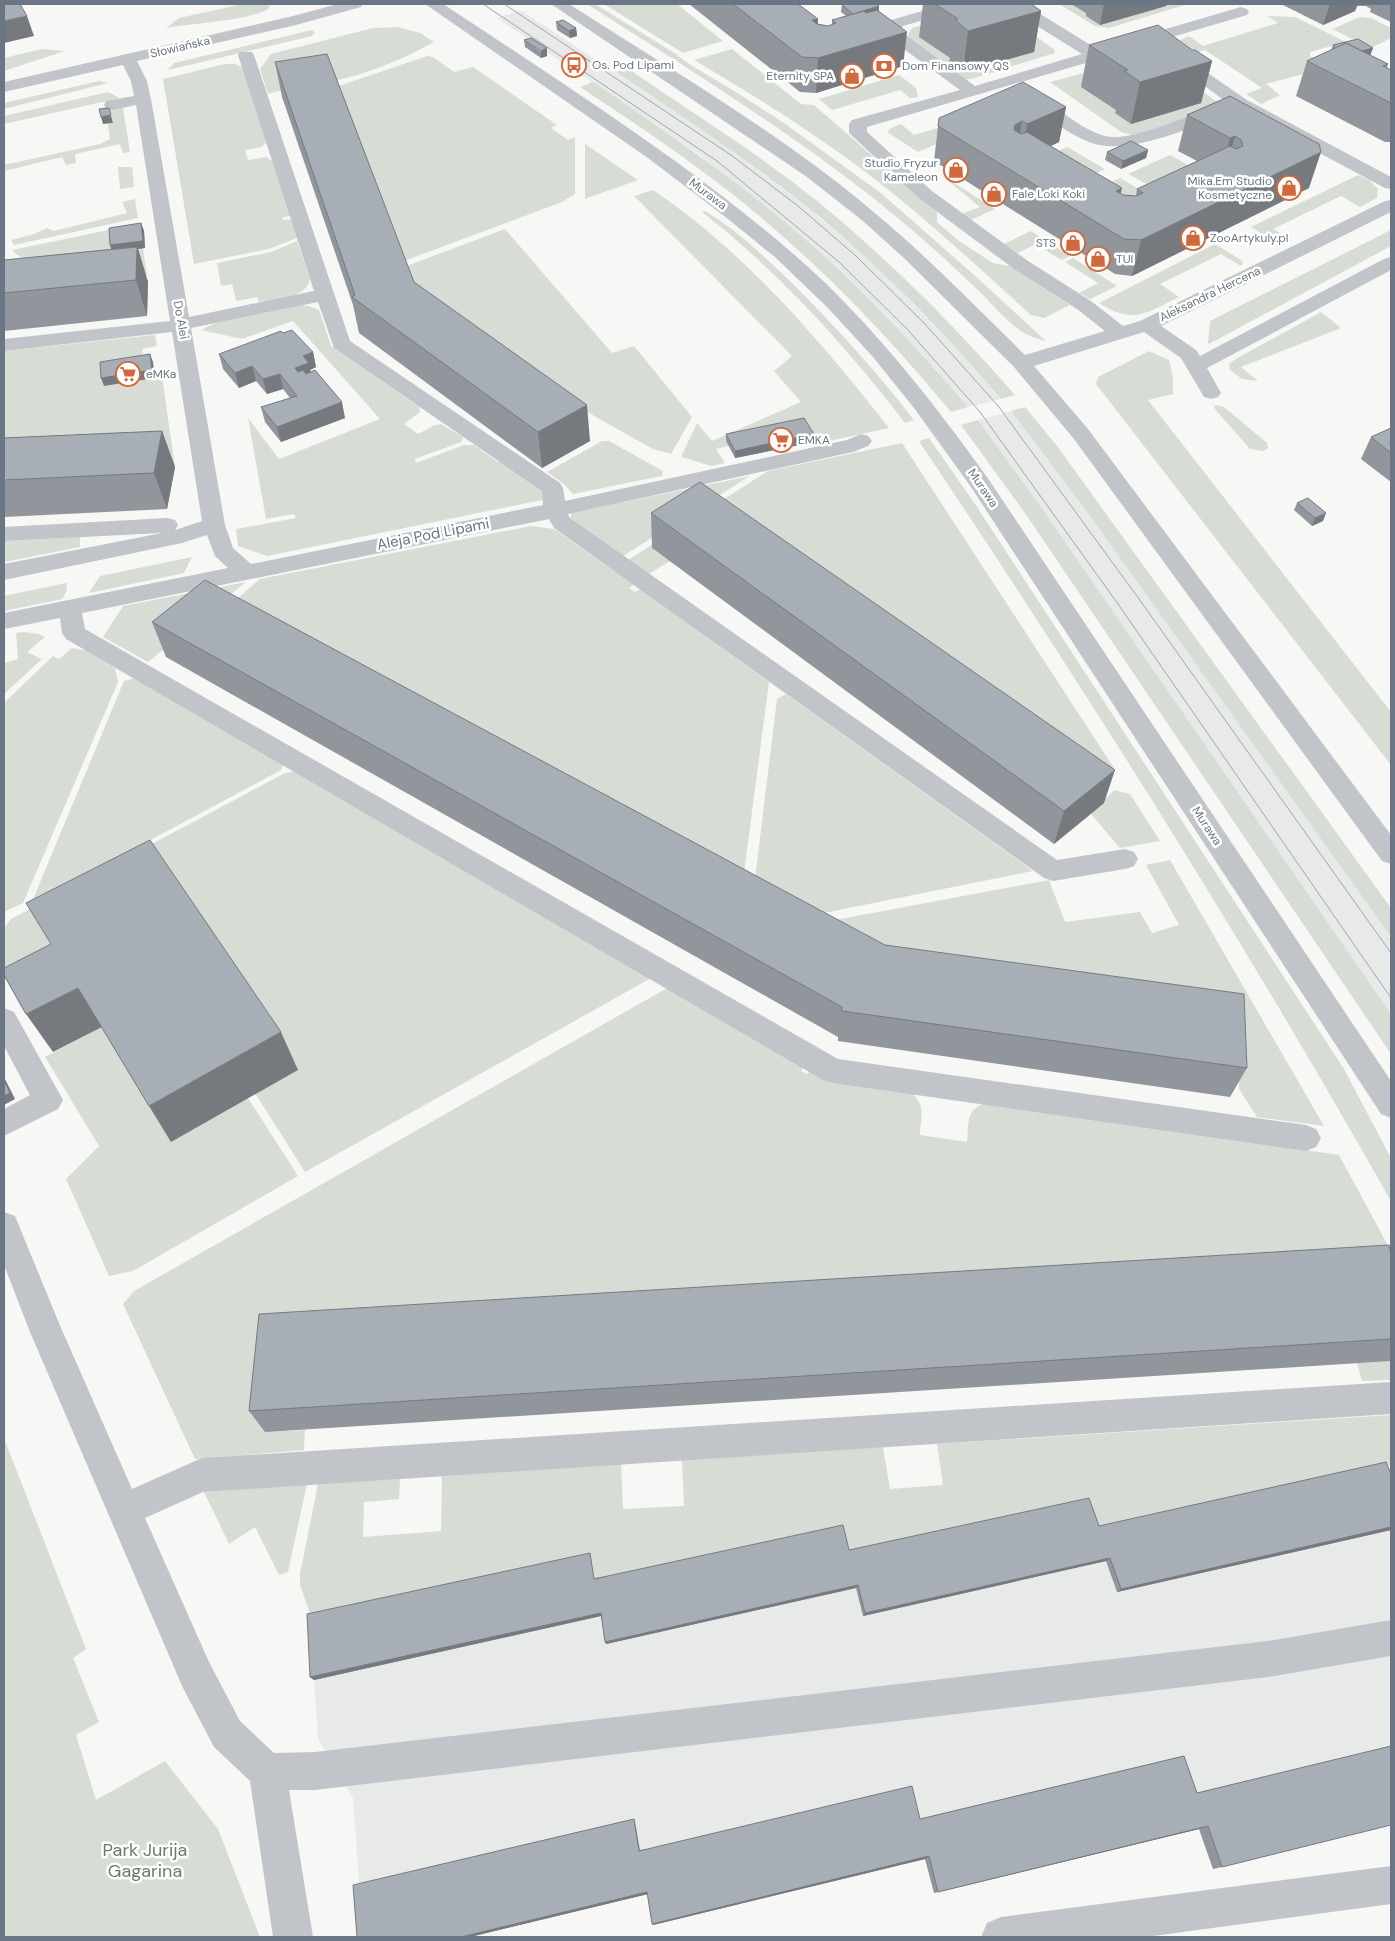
<svg xmlns="http://www.w3.org/2000/svg" width="1395" height="1941" viewBox="0 0 1395 1941" font-family="'DM Sans',sans-serif">
<rect width="100%" height="100%" fill="#f7f8f5"/>
<g fill="#e8e9e9">
<path d="M520 10 707 132 803 204 863 254 895 285 966 359 1001 399 968 407 883 313 800 235 698 154 497 18Z"/>
<path d="M1011 411 1085 509 1391 937V1014L1043 510 978 420Z"/>
<path d="M1391 1490V1825L1213 1869 1199 1829 934 1893 925 1859 653 1925 648 1894 470 1937H363L353 1798 318 1739 314 1680 591 1556 595 1582Z"/>
</g>
<g fill="#d7dcd5" fill-rule="evenodd">
<path d="M243 4H268L270 7C259 20 187 24 166 28L179 18Z"/>
<path d="M587 4H595L676 54 686 62 739 94 784 123 882 194 973 274 1046 341C1017 336 1000 312 980 292 960 273 940 254 919 236 816 147 701 77 587 4Z"/>
<path d="M604 4H677L723 41 683 53Z"/>
<path d="M1059 4 1070 5 1188 4 1109 28 1095 26Z"/>
<path d="M993 7 1054 49 1055 53 971 79H965L906 38 912 28 981 8ZM919 37 1034 52 963 72 953 60Z"/>
<path d="M1267 16 1295 17 1346 42 1310 52V57L1328 59 1336 65 1266 84 1280 95 1261 104 1246 94 1262 88 1205 50 1188 55 1178 41 1189 36 1203 46 1278 23Z"/>
<path d="M1360 17 1371 18 1391 28V38L1371 48 1332 29Z"/>
<path d="M398 27 420 33 434 42C406 58 365 75 333 81 311 86 289 87 268 94L260 69 271 54 373 28Z"/>
<path d="M312 30 315 33 312 36 168 70 174 63Z"/>
<path d="M42 49 65 51 4 71V58Z"/>
<path d="M732 49 801 104 814 105 937 212V222L959 241 993 263 1010 266 1070 305 1044 318 1031 315C979 268 928 220 872 177 816 134 755 96 694 60Z"/>
<path d="M427 56 433 57 454 72 473 67 557 125 551 128 568 140 575 137V194L562 202 399 263 333 88Z"/>
<path d="M1140 58 1155 59 1222 105 1143 133 1132 135 1121 132 1050 82Z"/>
<path d="M225 64H235L242 67 267 142 261 147 245 150 248 160 266 157 273 162 291 216 283 217V220L291 219 297 238 269 249 194 264 163 79Z"/>
<path d="M627 68C690 111 756 152 816 200 888 259 954 325 1015 395L1001 399C949 338 894 281 834 229 765 171 691 122 616 72Z"/>
<path d="M899 75 916 88 918 97 910 98 900 90 832 110 819 99Z"/>
<path d="M99 81 108 83 4 109V103Z"/>
<path d="M593 82C663 130 734 178 799 234 861 287 915 346 968 407L951 412C889 337 822 267 746 205 693 162 636 124 580 87Z"/>
<path d="M108 92 120 98 4 124V116Z"/>
<path d="M123 108 130 152 123 153 120 144 75 154 76 163 66 165 62 157 4 171V165L100 144 110 139 108 124 113 123 110 109Z"/>
<path d="M989 113 999 117 918 152 887 132 891 128 901 124 914 135Z"/>
<path d="M585 144 638 180 585 199Z"/>
<path d="M1067 147 1105 169 1069 186 1036 162Z"/>
<path d="M1170 155 1204 174 1169 196 1128 174Z"/>
<path d="M118 167H132L134 187 120 189Z"/>
<path d="M940 174 995 209 971 220 961 214 980 207Z"/>
<path d="M1358 175 1369 180 1378 189 1377 198 1360 207 1341 196 1273 229 1292 240C1278 248 1263 234 1251 227Z"/>
<path d="M1120 178 1159 201 1082 195Z"/>
<path d="M653 190C746 253 820 340 889 428L815 444 814 442 727 441 729 446 716 449 725 463 712 466 681 457 697 423 712 441 801 402 774 371 792 356 634 196Z"/>
<path d="M135 199 138 218 14 245 11 240 34 234 47 228 54 231 127 213 122 202Z"/>
<path d="M705 211C738 231 765 257 793 284 836 327 877 372 914 420L905 423C845 345 779 272 702 212Z"/>
<path d="M138 224 139 232 113 252 143 249 147 275 82 282 46 279 12 250Z"/>
<path d="M505 229 612 353 634 346 692 417 671 454 653 449 420 318 401 268Z"/>
<path d="M1391 230V246L1209 344 1208 343 1210 321Z"/>
<path d="M1031 231 1070 256 1061 260 1036 244 1018 253 1004 244Z"/>
<path d="M297 241 310 279C306 299 275 299 259 302L257 297 236 301 232 284 221 286 217 263 271 252Z"/>
<path d="M1215 244 1241 260 1243 263 1241 266 1221 254 1160 284 1179 297C1146 313 1133 325 1099 303Z"/>
<path d="M1073 258 1117 286 1090 299 1079 293 1098 283 1065 262Z"/>
<path d="M302 305 309 306 319 310 331 346 419 407 420 412 404 424 418 434 433 426 441 424 463 437 461 442 415 459 416 463 464 445H474L498 462 502 460 548 494 547 499 267 556 238 546 236 529 296 518 294 514 266 519 248 418 279 459 380 419 293 321 242 339 201 330 216 323Z"/>
<path d="M1321 312 1341 328 1241 367 1258 381 1242 379 1230 370 1229 364 1234 360Z"/>
<path d="M155 335 157 346 142 349 143 358 104 386 162 377 175 467 4 475V351Z"/>
<path d="M1149 351 1169 360 1173 378V394L1148 400 1391 712V765L1096 384 1098 377Z"/>
<path d="M1216 405 1224 407 1267 443 1268 448 1263 451 1250 449 1215 409 1214 406Z"/>
<path d="M1025 407 1057 446 1391 908V937L1085 509 1011 411Z"/>
<path d="M978 420 1043 510 1391 1014V1054L1027 516 961 425Z"/>
<path d="M929 438 975 504 1344 1069 1391 1158V1201C1244 941 1085 689 919 441Z"/>
<path d="M602 441H609L663 471 662 476 573 494 564 484 547 472Z"/>
<path d="M902 443 1114 768 1113 772 652 549 670 561 649 574 628 560 768 471Z"/>
<path d="M750 476 623 556 571 519V513Z"/>
<path d="M531 526 554 529 634 585 629 588 635 592 640 589 769 682 741 896 217 616 260 579Z"/>
<path d="M80 537V547L4 562V541Z"/>
<path d="M192 557 184 573 89 593 100 576Z"/>
<path d="M246 582 148 662 103 637 123 606Z"/>
<path d="M66 583 67 590 62 599 4 611V596Z"/>
<path d="M23 632 39 634 45 637 27 652 42 659 4 694V663L18 659 16 633Z"/>
<path d="M72 648 88 651 115 668 118 682 23 903 4 912V703L53 656 59 659Z"/>
<path d="M134 678 284 764 281 770 31 904 124 681Z"/>
<path d="M786 694 1033 871 804 917 754 887 777 699Z"/>
<path d="M296 771 653 977 305 1172 255 1093 75 984 23 1011 4 976V928L11 919 285 773Z"/>
<path d="M1114 790 1130 794 1160 841 1120 848 1091 814Z"/>
<path d="M1170 860 1324 1126 1257 1117 1239 1089 1238 1066 803 926 1049 880 1065 922 1140 912 1152 933 1179 925 1146 865Z"/>
<path d="M669 987 805 1064 801 1071 807 1074 812 1069 912 1093C927 1107 920 1118 920 1135L967 1142C969 1124 965 1110 985 1103L1339 1155 1391 1251V1349L265 1432 305 1430 304 1450 195 1459 123 1304 134 1291Z"/>
<path d="M102 1027 248 1098 298 1176 133 1271 109 1276 66 1179 99 1146 45 1057Z"/>
<path d="M1391 1361V1380L1362 1381 1357 1363Z"/>
<path d="M1391 1415V1465L1096 1530 848 1554 595 1582 590 1556 311 1617 300 1585V1574L318 1484 400 1479 399 1499 364 1502 363 1537 441 1531 442 1476 621 1464 623 1509 684 1506 682 1460 883 1447 890 1489 943 1485 937 1444Z"/>
<path d="M4 1438 86 1649 73 1658 99 1722 76 1735 96 1800 165 1761 218 1829 260 1937H4Z"/>
<path d="M307 1484 288 1572 279 1575 255 1527 229 1544 204 1492Z"/>
</g>
<g fill="none" stroke-linecap="round" stroke-linejoin="round">
<g fill="#c1c4c8" fill-rule="evenodd">
<path d="M338 4H363L361 7 296 25 137 61 147 81 151 99 189 317 314 291 238 55 240 52H252L254 55 350 341 560 483 563 488 565 501 847 440 861 434 868 436 872 441 868 446 853 452 568 514 570 518 1057 860 1125 849 1134 852 1138 859 1134 866 1125 869 1053 881 1044 878 554 528 549 519 82 613 85 629 838 1059 1306 1125 1316 1129 1321 1138 1316 1147 1306 1151 833 1083 823 1080 66 639 62 633 60 618 4 629V613L228 568 215 556 207 535 182 543 4 580V564L162 533 4 541V527L167 518 175 520 178 525 175 530 202 521 172 332 4 351V339L170 321 136 105 112 110 106 109 104 105 106 101 134 96 131 81 123 65 4 92V82L293 16ZM318 302 334 348 542 491 543 505 251 564 233 548 225 525 191 328Z"/>
<path d="M425 4H443C522 56 601 108 678 163 727 199 775 236 819 277 882 337 936 406 987 477L1391 1081V1118L1381 1114 971 487 914 408 873 357 829 309 776 258 728 219 648 158Z"/>
<path d="M551 4H569C673 71 782 134 876 214 929 258 976 307 1025 355L1105 331 1077 309 1014 269 920 199 849 133V124L852 120 960 90 886 36 884 28 891 20 946 4H970L968 7 903 26 900 31 975 86 1082 54 1007 7 1005 4H1024L1097 49 1107 47 1113 49 1115 52 1113 55 867 127V132L932 191 1028 261 1091 301 1123 326 1140 321 1385 201 1391 200V212L1161 326 1196 350 1200 356 1384 259 1391 257V270L1207 368 1221 393 1218 397 1211 399 1204 397 1181 358 1144 332 1034 366 1088 429 1391 835V864L1382 861 1074 439 1014 367 905 259 863 221 807 177Z"/>
<path d="M1241 7 1247 9 1249 12 1247 15 1148 44 1142 42 1140 39 1142 36Z"/>
<path d="M1177 54 1183 56 1247 100 1391 177V189L1385 188 1235 108 1171 62 1169 59 1171 56Z"/>
<path d="M1033 93 1039 94C1059 109 1080 129 1105 136 1132 143 1190 113 1220 106L1226 107 1228 111 1226 115C1187 128 1128 157 1089 142 1066 133 1046 116 1027 102L1025 98 1027 94Z"/>
<path d="M4 1008 14 1012 63 1100 58 1109 4 1136V1109L30 1095 4 1046Z"/>
<path d="M4 1212 15 1216 61 1328 132 1489 202 1458 1391 1382V1414L203 1492 145 1518 209 1662 240 1721 274 1753 315 1752 1268 1641 1391 1620V1656L1268 1677 315 1790H289L313 1937H273L250 1781 214 1747 183 1688 30 1332 4 1265Z"/>
<path d="M1391 1866V1904L1146 1937H981L987 1923 1001 1917Z"/>
</g>
<g stroke="#a1a6ac" stroke-width="1">
<path d="M483 4 717 161 839 262 908 330 980 412 1118 604 1391 998"/>
<path d="M504 4 731 155 798 206 856 256 925 324 999 407 1139 599 1391 953"/>
</g>
</g>
<g fill="#90969c">
<path d="M689 4H798L818 19V24L828 26 832 25V20L846 16 841 12 842 5 879 6V11L903 66 816 93 800 92Z"/>
<path d="M923 4H1031L1041 11 1034 52 963 72 949 62 950 58 919 37Z"/>
<path d="M1071 4H1167L1166 6 1100 25 1086 16V13Z"/>
<path d="M1281 4H1391V22L1370 12 1371 9 1366 6H1357L1355 11 1323 25Z"/>
<path d="M556 22 576 28 577 36 570 38 557 30Z"/>
<path d="M524 40 547 56 541 58 525 47Z"/>
<path d="M1089 45 1192 50 1212 61 1201 103 1131 124 1115 113 1116 110 1081 87Z"/>
<path d="M1333 45 1373 48 1370 55 1388 64 1387 68 1391 70V142H1385L1296 96 1307 61 1331 50Z"/>
<path d="M275 62 414 282 590 441 542 468 359 333 353 305 282 97Z"/>
<path d="M1230 96 1309 188 1132 276 1115 274 934 161 939 118 1066 107 1059 142 1051 146 1120 194 1123 195 1136 196 1137 189 1197 161 1178 151 1187 115Z"/>
<path d="M1148 150 1146 158 1121 169 1105 160 1107 152Z"/>
<path d="M141 223 144 231 145 248 138 249 148 282 147 316 4 331V260L111 249Z"/>
<path d="M283 333 313 352 316 367 310 370 311 372 345 418 281 442 265 422 261 407 290 398 283 389 267 394 256 381 239 388 223 369 219 354Z"/>
<path d="M1391 428V482L1361 459 1371 437Z"/>
<path d="M162 431 175 467 167 509 4 517V438Z"/>
<path d="M726 434 814 442 735 458 726 441Z"/>
<path d="M1297 503 1323 521 1312 526 1294 510Z"/>
<path d="M651 513 1104 803 1054 844 652 548Z"/>
<path d="M152 622 885 945 1247 1068 1230 1097 838 1041V1037L166 657Z"/>
<path d="M1391 1253V1361L265 1432 249 1411Z"/>
<path d="M1391 1474V1530L1117 1592 1106 1561 863 1616 856 1588 606 1644 601 1616 314 1680 310 1677 594 1578 849 1550 1099 1526Z"/>
<path d="M1184 1756 1222 1867 1213 1869 1199 1829 934 1893 925 1859 653 1925 648 1894 470 1937 635 1822 640 1850 920 1819Z"/>
</g>
<g fill="#767a7f">
<path d="M1104 4H1167L1166 6 1100 25Z"/>
<path d="M1330 4H1358L1355 11 1323 25Z"/>
<path d="M879 6 878 13 853 14Z"/>
<path d="M1041 11 1034 52 963 72 968 31Z"/>
<path d="M27 16 34 36 4 43V21Z"/>
<path d="M818 19 816 53 812 20Z"/>
<path d="M576 28 577 36 570 38 569 31Z"/>
<path d="M907 32 903 66 816 93 818 58Z"/>
<path d="M547 48V56L541 58V51Z"/>
<path d="M1373 48 1370 56 1347 55Z"/>
<path d="M1212 61 1201 103 1131 124 1140 82Z"/>
<path d="M1066 107 1059 142 1021 160 1027 124Z"/>
<path d="M109 108 113 123 103 124 101 117Z"/>
<path d="M1022 121 1016 157 1009 160 1015 125Z"/>
<path d="M1235 136 1225 172 1220 174 1230 138Z"/>
<path d="M1148 150 1146 158 1121 169 1123 161Z"/>
<path d="M1321 152 1309 188 1132 276 1141 240Z"/>
<path d="M1122 188 1113 224 1116 191Z"/>
<path d="M141 223 144 231 145 248 138 249 148 282 147 316 136 280 112 252 110 245Z"/>
<path d="M313 352 316 367 310 370 312 378 299 383 295 368 303 356Z"/>
<path d="M150 354 153 362 155 378 104 386 101 378Z"/>
<path d="M252 366 256 381 239 388 235 373Z"/>
<path d="M280 374 283 389 267 394 263 379Z"/>
<path d="M342 402 345 418 281 442 277 427Z"/>
<path d="M587 405 590 441 542 468 538 432Z"/>
<path d="M162 431 175 467 167 509 154 473Z"/>
<path d="M814 434V442L735 458V451Z"/>
<path d="M1326 513 1323 521 1312 526 1315 518Z"/>
<path d="M1115 770 1104 803 1054 844 1064 811Z"/>
<path d="M78 988 102 1027 53 1052 26 1014Z"/>
<path d="M281 1032 298 1070 171 1142 149 1106Z"/>
<path d="M4 1077 15 1099 4 1105Z"/>
<path d="M1391 1527V1530L1117 1592 1121 1589Z"/>
<path d="M1110 1558 1106 1561 863 1616 865 1613Z"/>
<path d="M858 1585 856 1588 606 1644 605 1642Z"/>
<path d="M601 1613V1616L314 1680 310 1677Z"/>
<path d="M1208 1826 1199 1829 934 1893 938 1892Z"/>
<path d="M929 1856 925 1859 653 1925 652 1924Z"/>
<path d="M647 1892 648 1894 470 1937H461Z"/>
</g>
<g fill="#a8aeb5" stroke="#767a7f">
<path d="M4 4H20L27 16 4 21Z"/>
<path d="M733 4H798L818 19 812 20 817 24 828 26 836 23 832 20 864 11 866 13 877 10 907 32 818 58 802 57Z"/>
<path d="M846 4H876L879 6 853 14 842 5Z"/>
<path d="M935 4H1031L1041 11 968 31 955 20 958 19Z"/>
<path d="M563 20 576 28 569 31 556 22Z"/>
<path d="M1158 25 1192 50H1195L1212 61 1140 82 1124 71 1128 70 1089 45Z"/>
<path d="M531 38 547 48 541 51 524 40Z"/>
<path d="M1358 39 1373 48 1362 51 1346 43 1336 48 1333 45Z"/>
<path d="M1346 43 1388 64 1383 66 1391 70V103L1307 61Z"/>
<path d="M327 54 414 282 587 405 538 432 352 297 355 295 275 62Z"/>
<path d="M1023 82 1066 107 1027 124 1022 121 1015 125 1014 130 1021 134 1027 132 1074 160 1122 188 1116 191 1123 195 1136 196 1143 193 1137 189 1230 146 1236 149 1243 146 1241 140 1235 136 1230 138 1187 115 1230 96 1319 144 1321 152 1141 240 1124 239 938 126 939 118Z"/>
<path d="M109 108 111 115 101 117 99 109Z"/>
<path d="M1131 141 1148 150 1123 161 1107 152Z"/>
<path d="M141 223 143 241 110 245 109 228Z"/>
<path d="M137 247 136 280 4 293V260Z"/>
<path d="M292 330 313 352 303 356 309 363 295 368 298 372 303 370 306 374 315 370 342 402 277 427 261 407 297 396 280 374 263 379 252 366 235 373 219 354 281 331 283 333Z"/>
<path d="M150 354 152 370 101 378 100 362Z"/>
<path d="M804 418 814 434 735 451 726 434Z"/>
<path d="M1391 428V453L1371 437Z"/>
<path d="M162 431 154 473 4 480V438Z"/>
<path d="M700 482 1115 770 1064 811 651 513Z"/>
<path d="M1308 498 1326 513 1315 518 1297 503Z"/>
<path d="M205 580 885 945 1244 994 1247 1068 842 1011V1007L152 622Z"/>
<path d="M150 840 281 1032 149 1106 78 988 26 1014 4 975V968L51 944 26 903Z"/>
<path d="M4 1080 10 1093 4 1096Z"/>
<path d="M1389 1245 1391 1253V1339L249 1411 259 1314Z"/>
<path d="M1386 1462 1391 1474V1527L1121 1589 1110 1558 865 1613 858 1585 605 1642 601 1613 310 1677 307 1614 590 1553 594 1579 843 1525 849 1550 1089 1498 1099 1526Z"/>
<path d="M1391 1746V1825L1222 1867 1208 1826 938 1892 929 1856 652 1924 647 1892 461 1937H357L353 1885 634 1819 639 1851 912 1786 920 1819 1184 1756 1197 1793Z"/>
</g>
<defs>
<symbol id="bus-ring" viewBox="-11 -11 22 22"><circle r="9.5" fill="#fff" stroke="#d1693c" stroke-width="1.5"/><path d="M-5-6H5V4H4V6H2V4H-2V6H-4V4H-5ZM-3.5-4V0h7V-4ZM-3.5 1.2v1.5H-2V1.2ZM2 1.2v1.5H3.5V1.2Z" fill="#d1693c"/></symbol>
<symbol id="bank-ring" viewBox="-11 -11 22 22"><circle r="9.5" fill="#fff" stroke="#d1693c" stroke-width="1.5"/><path d="M-6-4H6V4H-6ZM0-2.3a2.3 2.3 0 1 0 0 4.6a2.3 2.3 0 1 0 0-4.6Z" fill="#d1693c"/></symbol>
<symbol id="shop-ring" viewBox="-11 -11 22 22"><circle r="9.5" fill="#fff" stroke="#d1693c" stroke-width="1.5"/><path d="M-5-2.5h2.3a2.7 3.5 0 0 1 5.4 0H5L5.5 6h-11ZM-1.5-2.5h3a1.5 2.3 0 0 0-3 0Z" fill="#d1693c"/></symbol>
<symbol id="supermarket-ring" viewBox="-11 -11 22 22"><circle r="9.5" fill="#fff" stroke="#d1693c" stroke-width="1.5"/><path d="M-6-5.5h2.5l.6 2H6L4.5 2H-2.5L-4.4-4H-6ZM-1.5 3.2a1.3 1.3 0 1 0 .1 0ZM3 3.2a1.3 1.3 0 1 0 .1 0Z" fill="#d1693c"/></symbol>
</defs>
<g fill-rule="evenodd">
<use href="#bus-ring" x="560" y="51" width="28" height="28"/>
<use href="#bank-ring" x="870" y="52" width="28" height="28"/>
<use href="#shop-ring" x="838" y="62" width="28" height="28"/>
<use href="#shop-ring" x="942" y="156" width="28" height="28"/>
<use href="#shop-ring" x="1275" y="174" width="28" height="28"/>
<use href="#shop-ring" x="980" y="180" width="28" height="28"/>
<use href="#shop-ring" x="1179" y="224" width="28" height="28"/>
<use href="#shop-ring" x="1059" y="229" width="28" height="28"/>
<use href="#shop-ring" x="1084" y="245" width="28" height="28"/>
<use href="#supermarket-ring" x="114" y="360" width="28" height="28"/>
<use href="#supermarket-ring" x="767" y="426" width="28" height="28"/>
</g>
<g text-anchor="middle" stroke-width="5" stroke-linejoin="round" paint-order="stroke">
<g font-size="12" fill="#6a7683" stroke="#fff">
<text transform="translate(180 47) rotate(-13)" y="4">Słowiańska</text>
<text transform="translate(708 194) rotate(37)" y="4">Murawa</text>
<text transform="translate(1210 294) rotate(-26)" y="4">Aleksandra Hercena</text>
<text transform="translate(181 320) rotate(80)" y="4">Do Alei</text>
<text transform="translate(983 488) rotate(56)" y="4">Murawa</text>
<text transform="translate(1207 826) rotate(57)" y="4">Murawa</text>
</g>
<g font-size="12" fill="#6a7683" stroke="#fff" text-anchor="start">
<text x="592" y="69">Os. Pod Lipami</text>
<text x="902" y="70">Dom Finansowy QS</text>
<text x="834" y="80" text-anchor="end">Eternity SPA</text>
<text x="938" y="167" text-anchor="end">Studio Fryzur<tspan x="938" dy="14">Kameleon</tspan></text>
<text x="1272" y="185" text-anchor="end">Mika.Em Studio<tspan x="1272" dy="14">Kosmetyczne</tspan></text>
<text x="1012" y="198">Fale Loki Koki</text>
<text x="1210" y="242">ZooArtykuly.pl</text>
<text x="1056" y="247" text-anchor="end">STS</text>
<text x="1116" y="263">TUI</text>
<text x="146" y="378">eMKa</text>
<text x="798" y="444">EMKA</text>
</g>
<g font-size="15" fill="#6a7683" stroke="#fff">
<text transform="translate(433 534) rotate(-11)" y="5">Aleja Pod Lipami</text>
</g>
<g font-size="18" fill="#6b7b68" stroke="#fff">
<text x="145" y="1856">Park Jurija<tspan x="145" dy="21">Gagarina</tspan></text>
</g>
</g>
<rect width="1395" height="1941" fill="none" stroke="#6a7683" stroke-width="10"/>
</svg>
